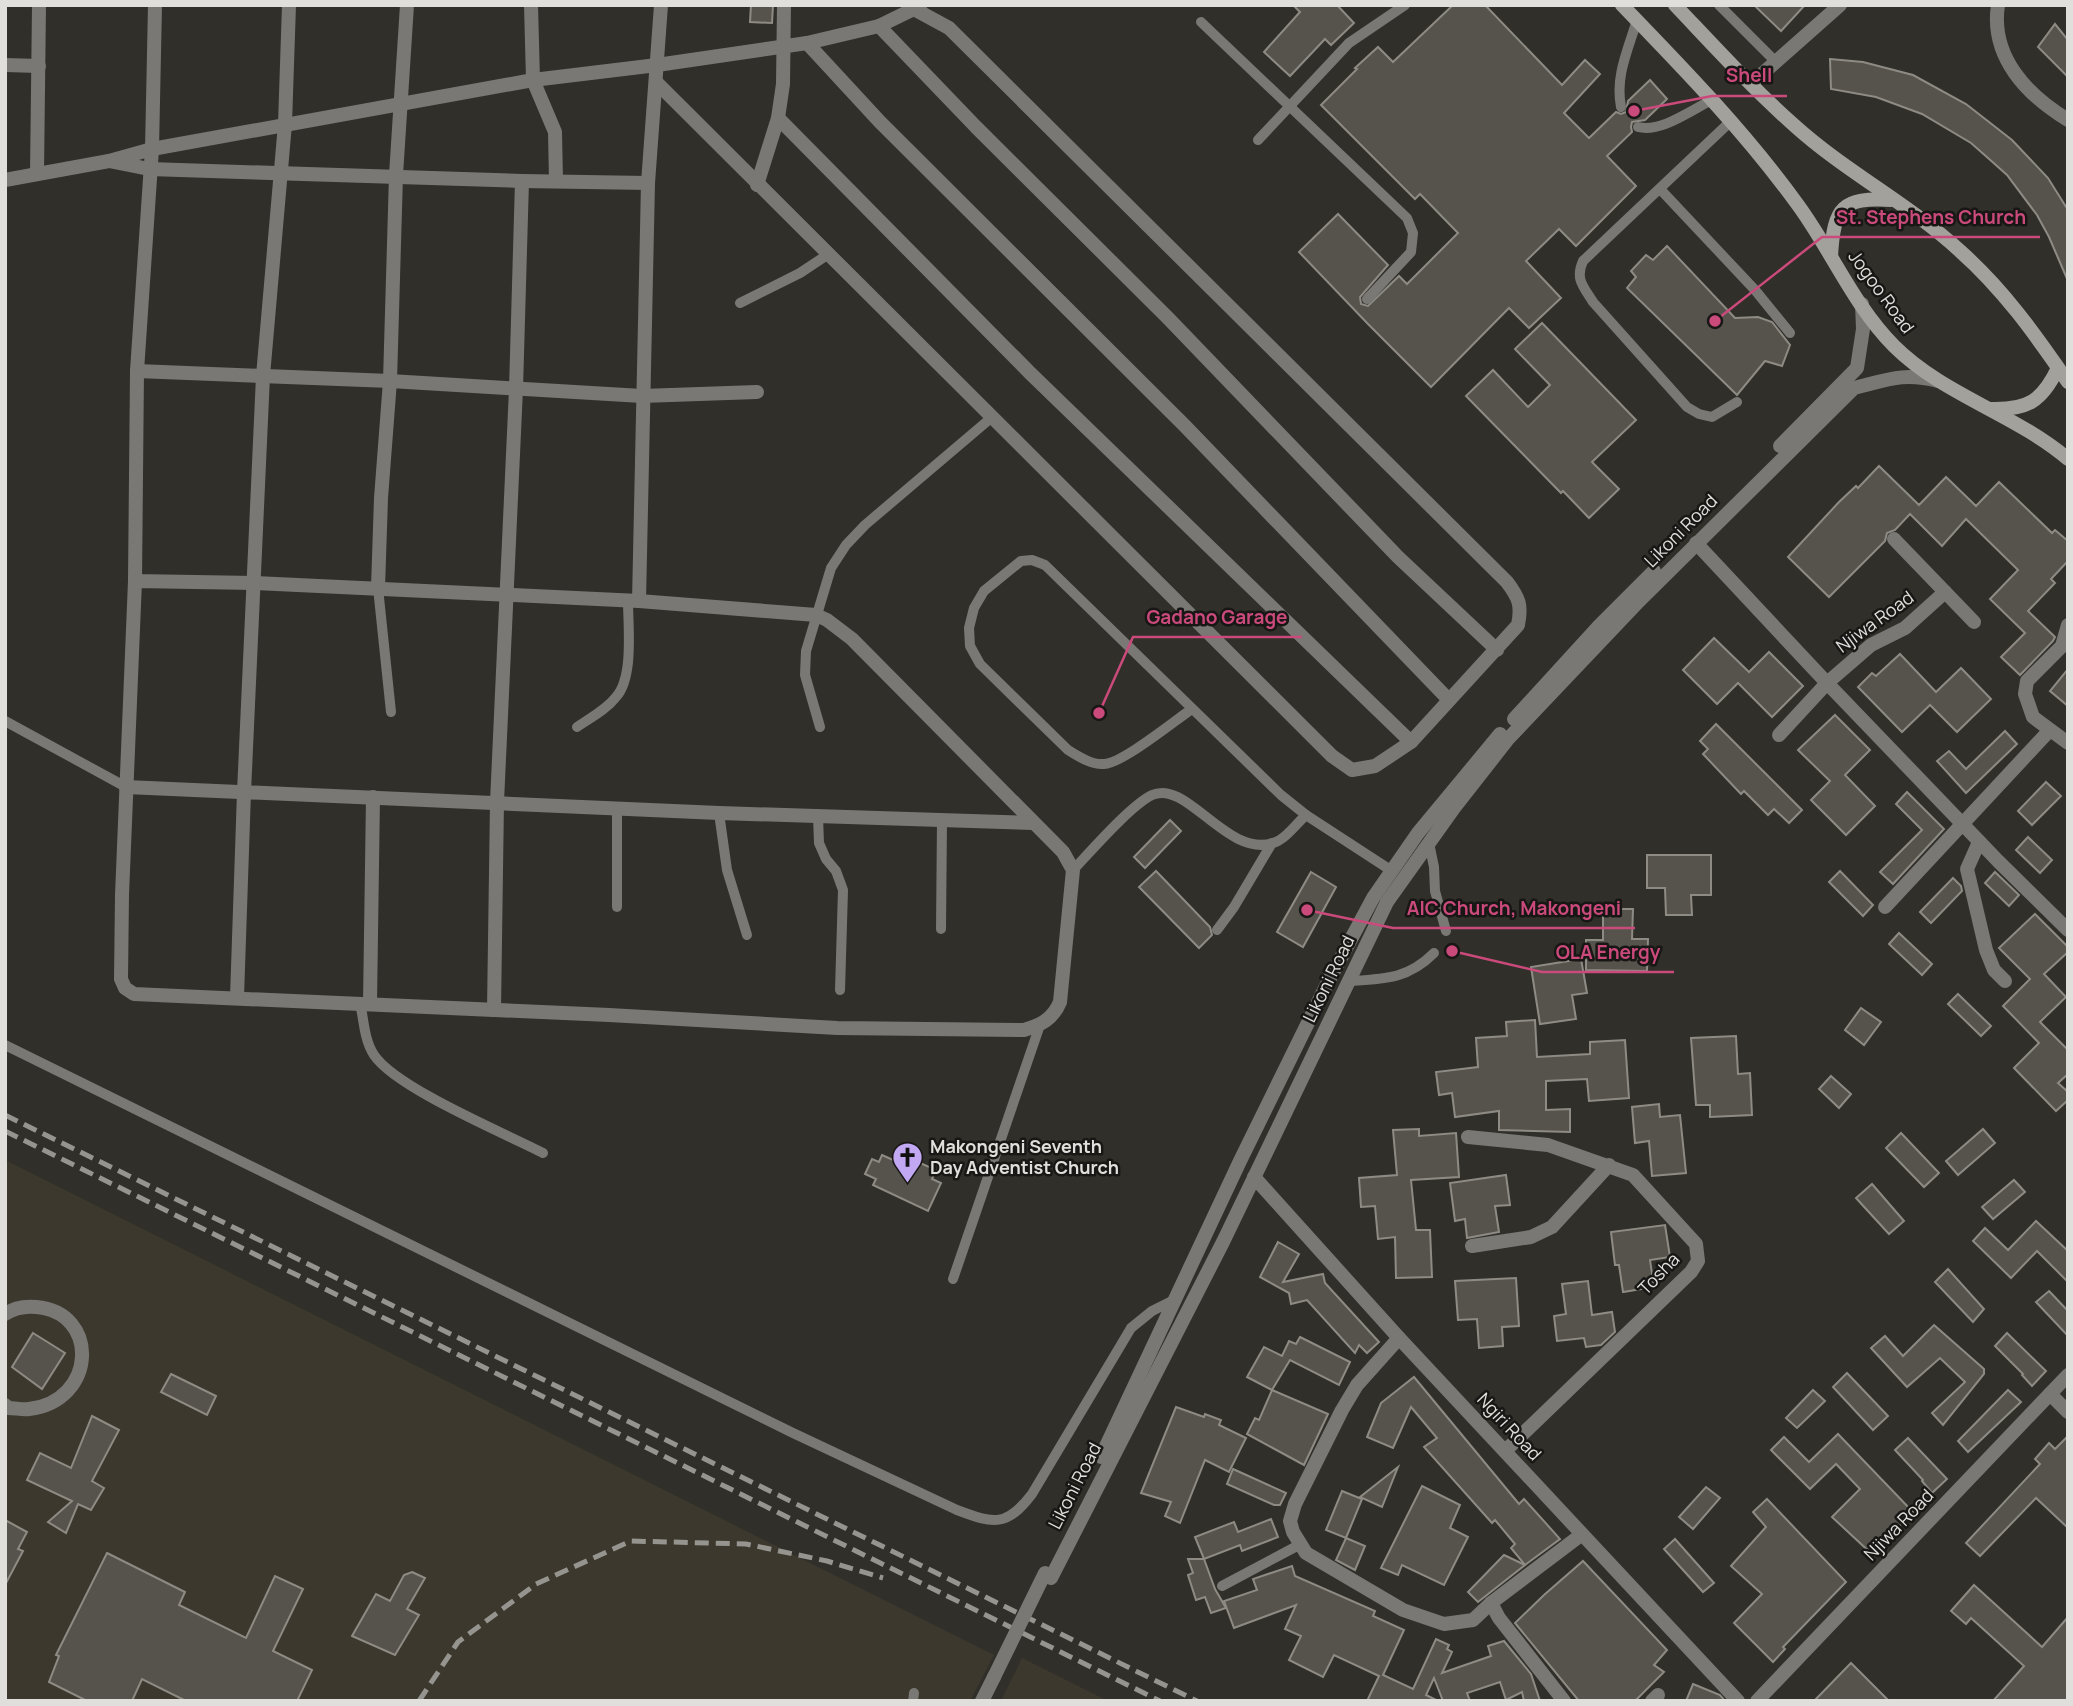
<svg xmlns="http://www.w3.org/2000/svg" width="2073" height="1706" viewBox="0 0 2073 1706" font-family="Manrope,sans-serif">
<rect width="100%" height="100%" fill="#312f29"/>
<g fill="#3c382d">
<path d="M5 1160 994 1655 970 1701H5Z"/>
<path d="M1022 1658 1108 1701H1001Z"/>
</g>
<g fill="#55534c" stroke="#8e8b84" stroke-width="2">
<path d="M751 5H773L772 23 750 22Z"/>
<path d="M1293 5H1337L1354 23 1331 45 1325 39 1290 76 1264 52 1300 12Z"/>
<path d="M1453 5H1485L1562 85 1585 60 1600 74 1564 113 1589 138 1616 112 1621 114 1626 112 1628 101 1650 80 1667 99 1645 120 1632 122 1631 127 1632 132 1607 156 1636 186 1576 246 1559 229 1526 261 1561 298 1529 328 1509 308 1431 387 1368 324 1299 252 1338 214 1388 265 1360 297 1361 304 1368 306 1399 276 1407 284 1458 233 1420 194 1415 199 1321 105 1357 69 1355 68 1378 47 1393 62Z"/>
<path d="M1754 5H1805L1781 31Z"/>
<path d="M2055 24 2068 40V77L2038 47Z"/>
<path d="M1830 59 1863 62 1913 75 1966 104 2012 140 2048 178 2068 210V281L2049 237 2037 215 2007 175 1988 158 1971 143 1922 114 1876 97 1831 89Z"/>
<path d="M1667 246 1735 318 1758 317 1772 322 1790 345 1782 366 1765 361 1737 395 1627 288 1636 277 1631 271 1646 255 1653 260Z"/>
<path d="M1542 323 1636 420 1592 462 1619 489 1589 518 1563 491 1561 493 1466 396 1493 370 1528 407 1550 385 1515 349Z"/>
<path d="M1879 466 1919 505 1946 477 1976 506 1999 482 2052 533 2055 530 2068 541V561L2051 579 2055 583 2028 611 2055 637 2053 641 2020 675 2001 657 2025 633 1990 599 2018 570 1966 519 1942 546 1910 514 1895 530 1887 533 1885 541 1829 597 1788 557 1839 502 1856 486 1858 488Z"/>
<path d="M1714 638 1749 672 1769 652 1803 686 1772 717 1738 683 1717 704 1683 670Z"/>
<path d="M1900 654 1936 692 1961 668 1991 699 1957 732 1930 705 1902 732 1858 687 1872 673 1876 676Z"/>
<path d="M2068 669V706L2050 691Z"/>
<path d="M1835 715 1870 750 1845 775 1875 806 1846 835 1811 800 1830 781 1798 750Z"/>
<path d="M1716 724 1802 810 1789 823 1774 809 1768 815 1744 791 1741 794 1703 754 1708 749 1700 741Z"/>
<path d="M2005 731 2017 744 1966 793 1937 761 1949 751 1966 769Z"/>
<path d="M2046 782 2061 796 2032 825 2018 811Z"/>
<path d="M1907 792 1944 829 1893 884 1880 872 1922 830 1896 804Z"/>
<path d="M1170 820 1181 831 1145 868 1134 857Z"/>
<path d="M2028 837 2052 860 2040 873 2016 850Z"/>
<path d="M1647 855H1711V895H1691L1692 915H1666L1665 888H1647Z"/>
<path d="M1156 871 1210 927 1212 935 1199 948 1139 887Z"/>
<path d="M1840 871 1873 905 1863 916 1829 882Z"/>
<path d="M1311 872 1336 887 1303 947 1277 932Z"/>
<path d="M1995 872 2019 895 2009 906 1985 883Z"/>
<path d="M1953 878 1961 886 1962 891 1931 923 1920 912Z"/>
<path d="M1603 909H1633L1632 939H1648L1647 971 1586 970V940H1603Z"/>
<path d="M2035 914 2068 947V952L2044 974 2066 997 2040 1022 2068 1050V1074L2058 1083 2068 1092V1100L2056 1111 2014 1068 2039 1043 2003 1006 2030 979 1999 948Z"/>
<path d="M1899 933 1932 964 1922 975 1889 944Z"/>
<path d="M1581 959 1587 993 1572 995 1576 1019 1540 1024 1531 967Z"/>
<path d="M1958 994 1991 1026 1981 1036 1948 1004Z"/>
<path d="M1861 1008 1881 1022 1864 1045 1845 1030Z"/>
<path d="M1535 1020 1537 1057 1590 1054V1042L1625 1040 1629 1098 1589 1101 1587 1079 1546 1081V1110L1570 1109V1132L1499 1130V1111L1455 1117 1452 1093 1439 1095 1436 1072 1478 1067 1476 1038 1507 1036 1506 1022Z"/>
<path d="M1736 1036 1738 1074 1750 1073 1752 1115 1710 1117V1105H1696L1691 1038Z"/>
<path d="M1831 1076 1851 1094 1839 1108 1819 1089Z"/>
<path d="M1659 1104 1660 1117 1680 1115 1686 1173 1652 1176 1649 1141 1635 1143 1632 1107Z"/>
<path d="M1419 1129V1136L1456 1133 1459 1177 1411 1180 1416 1230H1430L1432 1277 1396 1278 1395 1237 1378 1239 1375 1206 1361 1207 1359 1178 1397 1175 1393 1130Z"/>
<path d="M1983 1129 1995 1143 1958 1175 1946 1161Z"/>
<path d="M1901 1133 1939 1173 1924 1187 1886 1148Z"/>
<path d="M882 1155 915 1170 918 1162 936 1170 932 1179 941 1183 928 1211 873 1185 876 1179 865 1174 872 1159 879 1162Z"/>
<path d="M1506 1175 1510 1205 1495 1206 1499 1232 1467 1238 1465 1219 1455 1221 1450 1183Z"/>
<path d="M2014 1180 2025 1192 1993 1219 1982 1207Z"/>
<path d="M1872 1184 1904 1221 1889 1234 1856 1198Z"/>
<path d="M2036 1221 2068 1251V1282L2037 1251 2011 1278 1973 1241 1985 1228 2008 1250Z"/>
<path d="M1665 1225 1670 1257 1650 1260 1654 1287 1623 1292 1619 1265H1615L1611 1232Z"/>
<path d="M1278 1242 1299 1254 1283 1282 1323 1274 1325 1283 1379 1342 1367 1353 1359 1345 1355 1353 1307 1300 1291 1304 1289 1293 1260 1277Z"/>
<path d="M1948 1269 1984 1309 1973 1322 1935 1282Z"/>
<path d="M1516 1278 1519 1326 1502 1327 1503 1346 1479 1348 1477 1319 1458 1320 1455 1281Z"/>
<path d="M1588 1281 1592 1315 1612 1312 1615 1332 1601 1345 1586 1347 1584 1338 1557 1341 1554 1316 1566 1314 1562 1284Z"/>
<path d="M2049 1291 2068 1311V1336L2036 1302Z"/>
<path d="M1934 1325 1984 1369V1374L1943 1425 1932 1413 1965 1382 1940 1358 1907 1387 1871 1348 1885 1336 1903 1356Z"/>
<path d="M33 1333 65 1353 42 1389 12 1367Z"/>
<path d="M2007 1333 2046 1371 2032 1386 2022 1375 2023 1374 1995 1346Z"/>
<path d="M1300 1337 1350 1362 1339 1385 1290 1360 1272 1390 1247 1377 1264 1347 1282 1356 1289 1341 1296 1344Z"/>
<path d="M1847 1373 1888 1416 1873 1430 1833 1387Z"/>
<path d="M171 1374 216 1396 207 1415 161 1392Z"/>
<path d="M1414 1377 1519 1504 1524 1499 1560 1539 1525 1565 1511 1548 1515 1544 1495 1520 1492 1523 1424 1447 1437 1438 1411 1407 1393 1448 1367 1437 1381 1403Z"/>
<path d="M1272 1390 1328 1414 1304 1465 1247 1434 1255 1418 1259 1420Z"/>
<path d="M1813 1390 1825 1401 1797 1428 1786 1418Z"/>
<path d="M2008 1390 2021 1402 1968 1452 1958 1441Z"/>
<path d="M1176 1407 1204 1417 1205 1414 1221 1420 1219 1425 1246 1438 1229 1472 1205 1460 1180 1523 1165 1516 1171 1502 1141 1493Z"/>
<path d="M92 1416 119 1430 92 1481 104 1488 91 1510 78 1504 66 1533 48 1522 72 1501 27 1480 40 1453 71 1468Z"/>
<path d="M1838 1434 1913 1512 1884 1542 1886 1544 1874 1556 1832 1517 1860 1489 1836 1464 1810 1489 1771 1450 1784 1437 1809 1462Z"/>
<path d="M2068 1436V1528L2036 1498 1980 1556 1966 1543 2040 1464 2035 1459 2049 1443 2055 1449Z"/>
<path d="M1908 1438 1947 1479 1932 1493 1922 1481 1923 1480 1895 1450Z"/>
<path d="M1398 1467 1382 1507 1360 1497Z"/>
<path d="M1233 1469 1286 1493 1280 1505H1274L1227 1484Z"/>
<path d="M1422 1486 1460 1505 1450 1528 1468 1537 1444 1585 1402 1565 1398 1575 1381 1568Z"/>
<path d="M1706 1487 1720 1498 1693 1529 1679 1517Z"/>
<path d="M1342 1491 1362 1499 1346 1538 1326 1530Z"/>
<path d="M1767 1499 1846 1582 1783 1647 1785 1649 1773 1662 1734 1623 1762 1594 1731 1566 1766 1527 1753 1512Z"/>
<path d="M1271 1519 1278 1537 1242 1551 1240 1545 1204 1559 1195 1537 1234 1522 1238 1532Z"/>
<path d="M5 1520 27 1532 18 1549 23 1551 5 1585Z"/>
<path d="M1346 1538 1365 1546 1355 1570 1336 1560Z"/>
<path d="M1675 1539 1714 1583 1703 1592 1664 1549Z"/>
<path d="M107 1553 185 1592 179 1605 246 1638 275 1576 303 1589 273 1651 312 1670 297 1701H186L142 1679 132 1701H87L49 1682 59 1656 56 1655Z"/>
<path d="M1504 1555 1525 1565 1478 1602 1468 1592Z"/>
<path d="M1188 1559H1204L1215 1589 1226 1608 1211 1613 1205 1597 1196 1600 1188 1575 1193 1573Z"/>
<path d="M1583 1561 1667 1650 1654 1665 1664 1672 1635 1701H1579L1515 1623 1544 1595Z"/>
<path d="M1292 1566 1295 1576 1375 1611 1373 1616 1404 1630 1383 1675 1413 1689 1436 1639 1449 1645 1447 1649 1452 1652 1442 1673 1491 1656 1488 1646 1504 1641 1531 1674 1540 1701H1524L1522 1692 1506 1700 1500 1682 1467 1693 1470 1701H1443L1434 1678 1426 1695 1438 1701H1367L1379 1676 1334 1655 1323 1677 1289 1660 1301 1636 1285 1629 1296 1605 1234 1628 1224 1601 1257 1590 1253 1579Z"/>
<path d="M412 1572 425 1578 407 1609 419 1615 395 1655 352 1636 376 1594 390 1601 404 1575Z"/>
<path d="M1974 1585 2042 1647 2068 1617V1701H1993L2024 1666 1971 1618 1966 1624 1951 1611Z"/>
<path d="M1851 1663 1889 1701H1814Z"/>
<path d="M1693 1684 1720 1695 1725 1701H1686Z"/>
</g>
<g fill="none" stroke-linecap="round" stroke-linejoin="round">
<g stroke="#797875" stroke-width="10">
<path d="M1719 5 1776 62"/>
<path d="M1201 22 1407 218 1413 233 1411 252 1367 299"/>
<path d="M1621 107C1615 76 1628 50 1637 20"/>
<path d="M1731 121 1583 261C1575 279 1583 286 1593 302L1687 407 1699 414 1712 417 1737 402"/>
<path d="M1638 127C1661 133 1691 110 1712 100"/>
<path d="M1258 140 1349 43 1405 5"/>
<path d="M1660 189 1755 290 1790 333"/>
<path d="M740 303 800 273 827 255"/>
<path d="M378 588 391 712"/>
<path d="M1192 709C1174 721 1123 763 1104 764 1091 765 1078 756 1068 750L980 664 970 646 969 628 974 608 984 591 1021 561 1032 560 1045 565 1281 795 1306 815 1392 871"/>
<path d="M5 721 126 787"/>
<path d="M577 727C590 718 606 710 616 697 634 677 628 627 628 600"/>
<path d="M820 727 805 675 806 651 831 568 846 545 865 525 991 418"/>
<path d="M719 813 727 870 747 935"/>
<path d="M818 816 819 843 826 859 836 871 843 890 840 990"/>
<path d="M1429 843 1434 867 1435 891 1446 931"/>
<path d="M1073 870C1091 851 1131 805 1152 795 1187 779 1227 858 1273 843 1286 839 1296 824 1306 815"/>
<path d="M617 907V808"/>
<path d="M941 929 942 820"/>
<path d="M1217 930 1234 907 1272 843"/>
<path d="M1349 981C1385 979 1408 979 1434 953"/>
<path d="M360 1003C364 1020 364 1040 374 1055 396 1088 504 1133 543 1153"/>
<path d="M5 1045 793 1433 957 1510C994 1524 1007 1527 1032 1494L1131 1328 1152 1311 1174 1300"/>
<path d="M953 1279 1040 1025"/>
<path d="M1222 1586 1299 1545"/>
<path d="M913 1701 914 1693"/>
</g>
<g stroke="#797875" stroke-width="14">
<path d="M531 5 533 80 555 132 556 181"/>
<path d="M1998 5C1990 57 2027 95 2068 120"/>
<path d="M879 26 976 127 1168 318 1398 557 1497 650"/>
<path d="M807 43 880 122 1185 426 1448 699"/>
<path d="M5 65 39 66"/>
<path d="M656 82 1332 756 1352 770 1375 766 1411 742 1518 625C1522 605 1519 598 1507 582L949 28 914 9V5"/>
<path d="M1752 83 1840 5"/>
<path d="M778 118 1030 373 1411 742"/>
<path d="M109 161 152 149 533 80 657 65 807 43 879 26 920 6"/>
<path d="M37 174 39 5"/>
<path d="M5 180 109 161 149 169 522 181 648 183"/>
<path d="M757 185 778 118 783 84 784 5"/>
<path d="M137 371 390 381 642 396 757 392"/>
<path d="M1894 539 1974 622"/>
<path d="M1696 543 1827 683 1998 861 2068 930"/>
<path d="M135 581 255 583 639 601 816 615 827 620 852 639 1063 852 1073 870 1060 1002C1053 1019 1041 1025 1024 1030L837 1028 609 1015 134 994 125 988 121 979 122 895 135 581 137 371 152 149 155 5"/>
<path d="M378 588 381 498 390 381 396 175 407 5"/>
<path d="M639 601 648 183 661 5"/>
<path d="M2068 625 2062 646 2027 681 2025 694 2033 717 2068 743"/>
<path d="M1779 735 1827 683 1871 645 1905 628 1945 592"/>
<path d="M126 787 719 813 1033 823"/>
<path d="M1979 842 1967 869 1986 950 1994 970 2005 981"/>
<path d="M1885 907 2049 731"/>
<path d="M237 997 244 792 263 376 285 124 289 5"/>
<path d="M370 1003 373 797"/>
<path d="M494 1010 497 802 516 389 522 181"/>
<path d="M1468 1137 1548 1145 1633 1175 1696 1244 1698 1261 1691 1272 1505 1451"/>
<path d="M1254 1177 1399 1338 1738 1701"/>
<path d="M1472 1246 1531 1237 1552 1227 1609 1165"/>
<path d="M5 1314C14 1308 25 1306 36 1307 100 1312 97 1401 29 1409 23 1410 15 1408 8 1408L5 1405"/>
<path d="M1399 1338 1357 1385 1342 1410 1295 1504 1290 1521 1293 1532 1306 1553 1403 1610 1444 1624 1473 1620 1491 1603 1581 1535"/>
<path d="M2050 1394 2068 1412"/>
<path d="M1491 1603 1499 1618 1564 1701"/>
<path d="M1652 1701 1658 1695"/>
<path d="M1757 1701 2068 1375"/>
</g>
<g stroke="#797875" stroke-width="14">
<path d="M1780 446 1857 368 1863 329 1862 304"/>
<path d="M1514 719 1599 626 1654 571"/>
<path d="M1101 1457 1240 1161 1328 982 1373 898 1418 833 1500 734"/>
<path d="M1051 1578 1223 1242 1387 902 1454 808 1508 739 1639 601 1854 388C1887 380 1903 372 1938 381"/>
<path d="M982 1701 994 1677"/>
</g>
<g stroke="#a3a19c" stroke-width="14">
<path d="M1622 5C1684 69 1746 133 1798 205 1831 250 1854 306 1894 346 1943 395 2015 414 2068 459"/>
<path d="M1675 5C1714 46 1753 89 1795 126 1846 172 1909 204 1960 251 2003 289 2035 334 2068 382"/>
<path d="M1831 256C1834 207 1842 197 1891 200"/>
<path d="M1991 409C2028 410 2042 401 2058 368"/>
</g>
<g stroke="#96948f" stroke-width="5" stroke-dasharray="14 7" stroke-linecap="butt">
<path d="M5 1115 1197 1701"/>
<path d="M5 1131 1160 1701"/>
<path d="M419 1701 458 1642 536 1584 631 1541 746 1544 827 1561 883 1578"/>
</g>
<path stroke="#797875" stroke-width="14" d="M994 1677 1045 1573"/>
</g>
<defs>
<symbol id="church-pin" viewBox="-11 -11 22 30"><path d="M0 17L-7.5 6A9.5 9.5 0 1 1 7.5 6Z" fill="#c2a7f2" stroke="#181715"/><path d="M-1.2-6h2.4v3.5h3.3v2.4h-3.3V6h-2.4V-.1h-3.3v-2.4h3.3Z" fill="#111"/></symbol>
</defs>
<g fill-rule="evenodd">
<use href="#church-pin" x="890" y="1140" width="35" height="47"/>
</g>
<g text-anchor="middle" stroke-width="5" stroke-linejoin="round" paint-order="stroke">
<g font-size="18" fill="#e1dfdb" stroke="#181715">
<text transform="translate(1881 292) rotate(54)" y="6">Jogoo Road</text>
<text transform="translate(1681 531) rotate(-45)" y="6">Likoni Road</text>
<text transform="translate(1875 622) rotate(-36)" y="6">Njiwa Road</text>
<text transform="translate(1329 979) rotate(-64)" y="6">Likoni Road</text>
<text transform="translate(1659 1274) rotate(-46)" y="6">Tosha</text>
<text transform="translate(1509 1427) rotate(47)" y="6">Ngiri Road</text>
<text transform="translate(1075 1486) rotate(-63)" y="6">Likoni Road</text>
<text transform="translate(1899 1525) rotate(-46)" y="6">Njiwa Road</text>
</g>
<g font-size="18" font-weight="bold" fill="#e1dfdb" stroke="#181715" text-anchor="start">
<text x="930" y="1153">Makongeni Seventh<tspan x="930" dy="21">Day Adventist Church</tspan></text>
</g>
</g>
<path fill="none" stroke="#ca4a7b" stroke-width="2.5" d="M1634 111L1712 96H1787M1715 321L1822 237H2040M1099 713L1133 637H1302M1307 910L1393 928H1635M1452 951L1542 972H1674"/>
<g fill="#ca4a7b" stroke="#181715" stroke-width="2.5">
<circle cx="1634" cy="111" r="7"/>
<circle cx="1715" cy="321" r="7"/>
<circle cx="1099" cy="713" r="7"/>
<circle cx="1307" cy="910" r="7"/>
<circle cx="1452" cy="951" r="7"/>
</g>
<g font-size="19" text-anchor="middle" font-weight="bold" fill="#ca4a7b" stroke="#181715" stroke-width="5" stroke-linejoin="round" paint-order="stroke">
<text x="1749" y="82">Shell</text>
<text x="1931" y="224">St. Stephens Church</text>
<text x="1217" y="624">Gadano Garage</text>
<text x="1514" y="915">AIC Church, Makongeni</text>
<text x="1608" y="959">OLA Energy</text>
</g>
<rect width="2073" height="1706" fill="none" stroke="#e1dfdb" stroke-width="14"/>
</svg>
